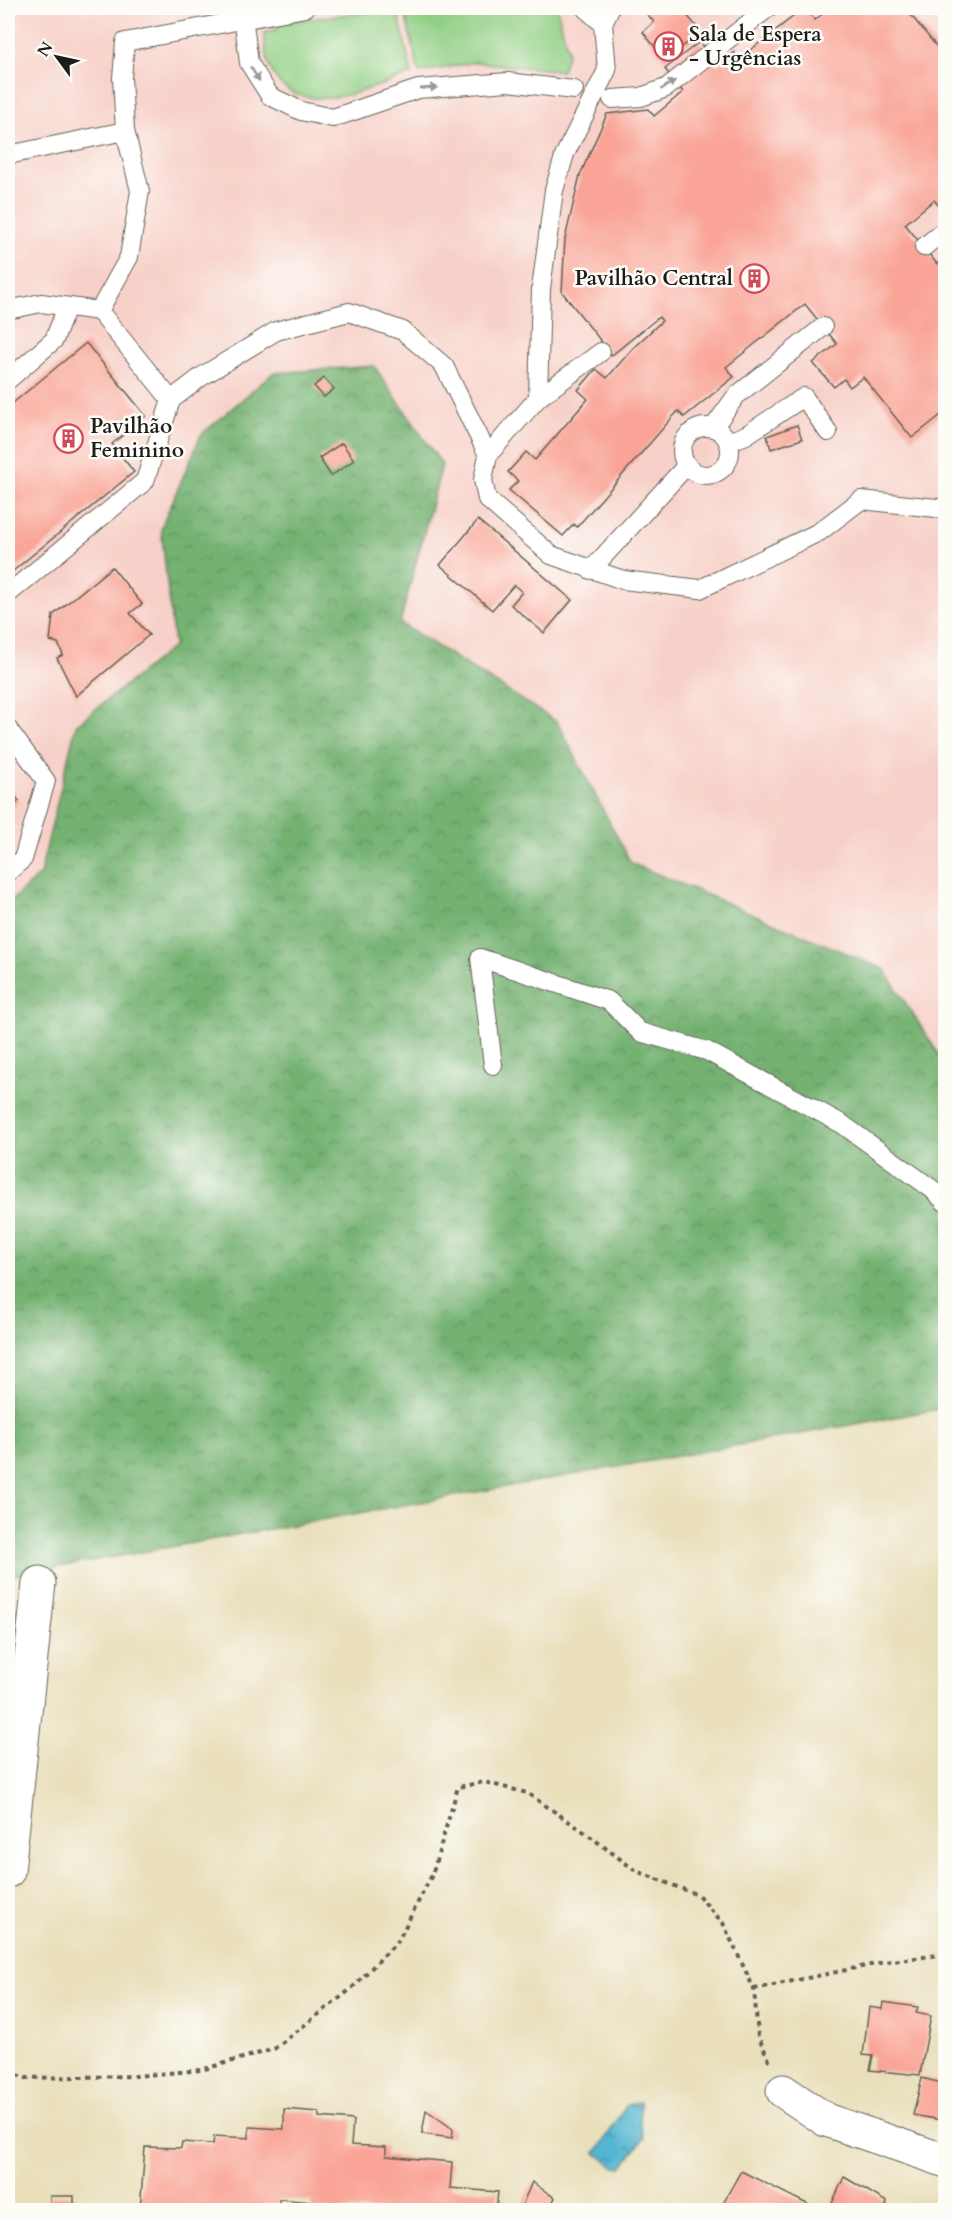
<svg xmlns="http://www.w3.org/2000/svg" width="953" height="2218" viewBox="0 0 953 2218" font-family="Cardo,serif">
<defs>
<pattern id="forest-crowns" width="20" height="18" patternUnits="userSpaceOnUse" patternTransform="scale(1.5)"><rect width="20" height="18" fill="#74b272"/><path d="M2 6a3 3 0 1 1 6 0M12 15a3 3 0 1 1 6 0" fill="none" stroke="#5e905d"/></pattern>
<pattern id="water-ripples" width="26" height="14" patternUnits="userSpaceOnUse" patternTransform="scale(1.5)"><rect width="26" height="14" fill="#52b6d1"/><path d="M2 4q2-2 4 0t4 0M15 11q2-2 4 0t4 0" fill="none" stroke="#4393a9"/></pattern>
</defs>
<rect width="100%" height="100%" fill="#fdfcf7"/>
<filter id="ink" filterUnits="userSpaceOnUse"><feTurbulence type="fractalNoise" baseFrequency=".0167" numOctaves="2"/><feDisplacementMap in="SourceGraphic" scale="12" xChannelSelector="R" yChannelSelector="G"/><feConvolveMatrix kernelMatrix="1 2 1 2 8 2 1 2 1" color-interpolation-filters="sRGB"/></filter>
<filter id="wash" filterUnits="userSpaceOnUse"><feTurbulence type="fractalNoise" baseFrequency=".008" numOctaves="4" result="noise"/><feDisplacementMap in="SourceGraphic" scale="24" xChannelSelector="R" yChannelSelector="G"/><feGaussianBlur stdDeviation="1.35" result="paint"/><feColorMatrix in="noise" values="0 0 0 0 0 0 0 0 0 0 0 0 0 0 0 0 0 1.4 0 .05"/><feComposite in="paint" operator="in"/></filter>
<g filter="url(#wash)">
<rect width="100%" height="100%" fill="#e9dfbb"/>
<path fill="#f7d1c9" d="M8 8H945V1408L8 1576Z"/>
<g fill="#91cf84" stroke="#567650" stroke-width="1.5">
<path d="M397 8 412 74C369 88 294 125 269 66 266 56 265 43 264 33L277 29 278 23Z"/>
<path d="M486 8H557L568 52 562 71 475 62 419 73 404 9Z"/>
<path d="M25 1608 23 1622 13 1625 8 1620V1611Z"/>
<path d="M22 1628 19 1654 8 1656C8 1640 5 1631 22 1628Z"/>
<path d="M8 1663H18L14 1699 8 1700Z"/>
</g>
<path fill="url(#forest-crowns)" stroke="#486747" stroke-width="1.5" d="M374 366 442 465 400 623 557 722 631 863 884 969 945 1064V1408L8 1576V904L40 874 76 725 174 646 161 528 201 435 273 373Z"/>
<path fill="url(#water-ripples)" stroke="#376976" stroke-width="1.5" d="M640 2102V2123L644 2138 622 2167H615L596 2153 627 2105Z"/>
<g id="blocks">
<g fill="#f9a496">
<path d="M653 8H660L665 13 672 8H681L701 32 665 60 643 32 654 22 646 13Z"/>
<path d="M804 8 815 20 830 8 832 10 836 8H887L890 12 896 8H905L946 58V214L934 200 905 224 937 264 946 257V411L912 438 863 377 850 387 844 379 834 387 813 363 837 344 805 304 726 367 734 377 684 417 678 411 577 527 574 524 563 536 509 490 518 481 508 472 526 452 535 460 588 399 578 390 596 369 607 378 633 348 662 321 659 317 612 355 562 292 565 239 580 175 607 114 648 109 654 116 683 92 665 69 699 42 718 65 734 52 739 59Z"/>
<path d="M86 343 146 416 112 444 134 472 8 575V407Z"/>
<path d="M324 378 334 389 324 397 314 386Z"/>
<path d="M797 425 802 439 771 449 767 436Z"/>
<path d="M342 443 354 460 331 476 319 458Z"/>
<path d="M478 520 572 600 544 633 511 605 522 592 514 585 492 610 440 565Z"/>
<path d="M112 567 142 604 130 613 149 635 76 696 57 658 63 655 58 643 50 641 53 615Z"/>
<path d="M8 787 19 801 8 811Z"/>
<path d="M8 1576H10L13 1605 8 1606Z"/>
<path d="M883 2002 918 2007 916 2013 931 2016 920 2075 870 2070 873 2056 863 2055 869 2007 882 2009Z"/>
<path d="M945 2039H946V2057L940 2055Z"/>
<path d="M922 2078 946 2084V2121L913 2115Z"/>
<path d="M284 2109 319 2112V2117L353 2120 351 2145 386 2147V2156L452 2162 450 2188 498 2192 496 2210H310L312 2202 279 2199V2209L140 2210 145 2147 181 2148 182 2142 213 2144 214 2136 249 2138V2127L284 2129Z"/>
<path d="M426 2110 453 2129 452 2138 422 2134Z"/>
<path d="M741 2171 811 2206 817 2210H719Z"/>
<path d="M844 2177 887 2202 885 2210H829Z"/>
<path d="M532 2182 555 2198 547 2210H520Z"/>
<rect x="50" y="2196" width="24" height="14"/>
</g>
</g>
</g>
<g filter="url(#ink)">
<use href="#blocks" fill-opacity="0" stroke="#646054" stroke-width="1.5"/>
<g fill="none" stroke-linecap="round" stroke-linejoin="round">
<defs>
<g id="lane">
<path d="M242 8 249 63 270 96 301 111 333 118 418 89 508 82 574 90"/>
<path d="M305 8 125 42 122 78 125 131 140 191 129 257 99 311 171 400 201 377 276 331 349 312 403 331 444 366 488 455"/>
<path d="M585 8 603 24"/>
<path d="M610 8 603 24 607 70 565 154 554 190 541 289 538 398 488 455 483 480 487 499 551 555 623 580 700 589 819 532 861 500 946 509"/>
<path d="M612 99 641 97 666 88 768 8"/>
<path d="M8 155 125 131"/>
<path d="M924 247 946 229"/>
<path d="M8 310 41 303 99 311"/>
<path d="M8 380 54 340 67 307"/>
<path d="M538 398 601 352"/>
<circle cx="706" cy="451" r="24"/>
<path d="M713 428 736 396 823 327"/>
<path d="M728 442 746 435 804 397 828 432"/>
<path d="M591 570 687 465"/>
<path d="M8 594 145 481 171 400"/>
<path d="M8 729 46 781 23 859 8 872"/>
<path d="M493 1065 480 958 609 1001 640 1032 707 1051 842 1124 932 1189 946 1203"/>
</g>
<g id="street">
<path d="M8 1871 39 1583"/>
<path d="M783 2091 826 2120 946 2161"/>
</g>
</defs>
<use href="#lane" stroke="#646054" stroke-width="20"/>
<use href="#street" stroke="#646054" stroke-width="35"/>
<g stroke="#646054" stroke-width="4" stroke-dasharray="4.5 4.5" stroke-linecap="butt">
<path d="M754 1989 885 1962 946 1954"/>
<path d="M8 2072 26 2078 136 2076 201 2070 274 2049 351 1989 398 1941 432 1875 458 1787 484 1782 527 1793 583 1831 636 1871 698 1895 723 1923 754 1989 758 2036 770 2062"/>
</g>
<use href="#lane" stroke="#fff" stroke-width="18"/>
<use href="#street" stroke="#fff" stroke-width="33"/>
</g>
<defs><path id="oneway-solid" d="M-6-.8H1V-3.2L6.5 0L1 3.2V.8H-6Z" transform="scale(1.5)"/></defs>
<g fill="#999">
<use href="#oneway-solid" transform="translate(255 74) rotate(57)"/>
<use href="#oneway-solid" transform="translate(668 85) rotate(-32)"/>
<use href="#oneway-solid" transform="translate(429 88) rotate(-4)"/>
</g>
</g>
<defs>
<symbol id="building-ring" viewBox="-11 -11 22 22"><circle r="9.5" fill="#fdfcf7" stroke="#d1495b" stroke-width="1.5"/><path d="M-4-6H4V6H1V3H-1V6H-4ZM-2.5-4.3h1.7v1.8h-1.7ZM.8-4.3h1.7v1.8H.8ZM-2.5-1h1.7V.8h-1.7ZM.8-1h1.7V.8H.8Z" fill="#d1495b"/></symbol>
</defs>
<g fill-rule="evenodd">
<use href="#building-ring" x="652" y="30" width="33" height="33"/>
<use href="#building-ring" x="738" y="262" width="33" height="33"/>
<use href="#building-ring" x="52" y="422" width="33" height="33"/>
</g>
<g text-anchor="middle" stroke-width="5" stroke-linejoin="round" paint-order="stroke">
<g font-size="21" font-weight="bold" fill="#1c1c1c" stroke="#fdfcf7" text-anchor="start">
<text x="689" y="41">Sala de Espera<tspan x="689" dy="24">- Urgências</tspan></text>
<text x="733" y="285" text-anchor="end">Pavilhão Central</text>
<text x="90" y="433">Pavilhão<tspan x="90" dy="24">Feminino</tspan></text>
</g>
</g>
<rect width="953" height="2218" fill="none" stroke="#fdfcf7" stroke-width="30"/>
<g transform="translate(57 57) rotate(303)" stroke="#fdfcf7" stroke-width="4.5" paint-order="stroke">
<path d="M0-4.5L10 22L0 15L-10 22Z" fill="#1c1c1c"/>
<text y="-9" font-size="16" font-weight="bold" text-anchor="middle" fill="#1c1c1c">N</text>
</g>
</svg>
